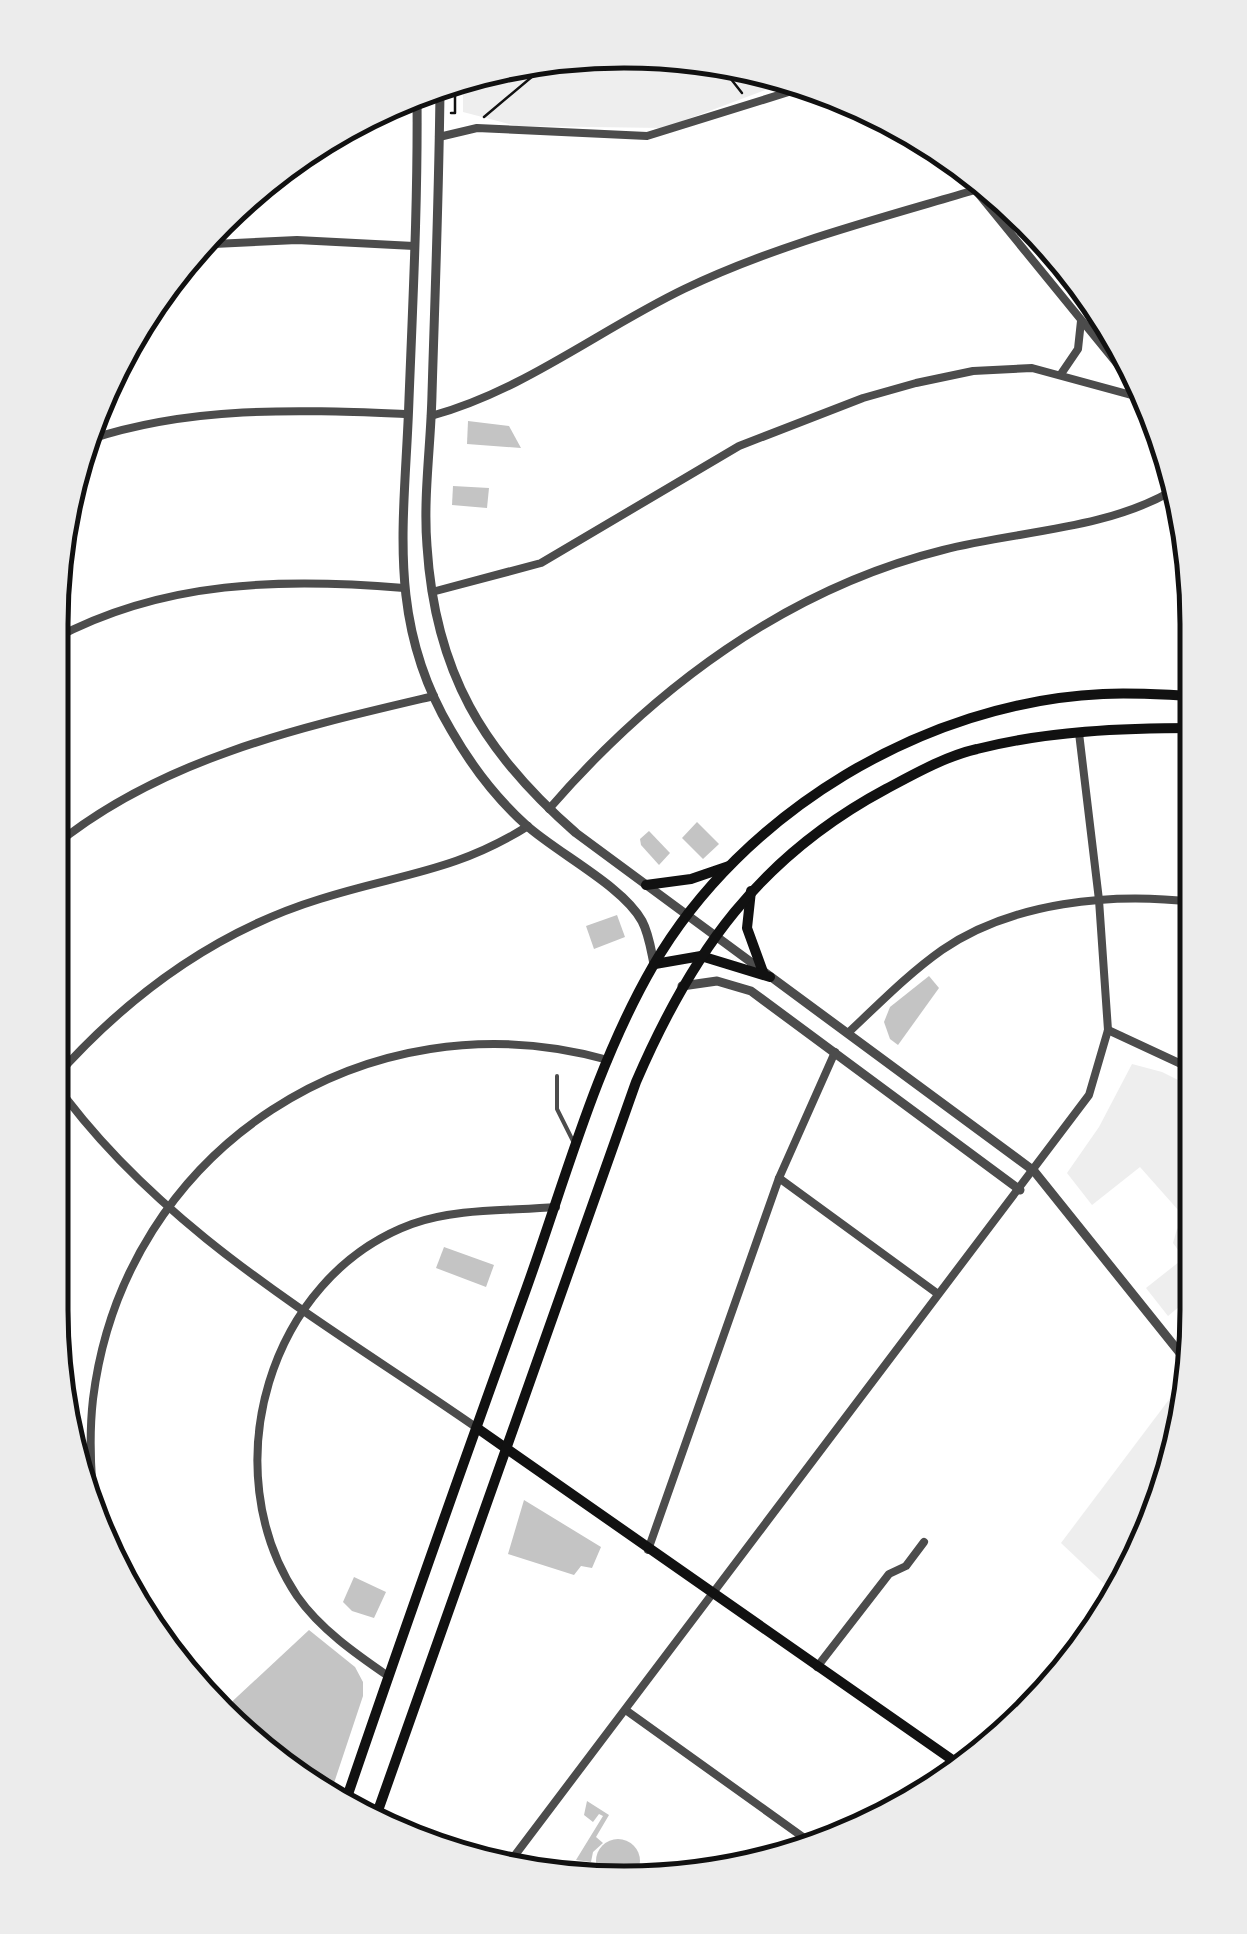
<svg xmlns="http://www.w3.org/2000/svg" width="1247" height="1934" viewBox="0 0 1247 1934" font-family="'Space Grotesk',sans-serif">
<rect width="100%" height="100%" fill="#fff"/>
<g fill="#eee">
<path d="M585 51 795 79 664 128 517 126 463 112V84Z"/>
<path d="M1132 1064 1162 1072 1194 1088 1193 1295 1168 1316 1146 1288 1184 1258 1173 1243 1177 1229 1187 1220 1140 1167 1092 1205 1067 1173 1099 1127Z"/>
<path d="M1177 1389 1187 1403 1153 1530 1114 1593 1061 1543Z"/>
</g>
<g fill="#c4c4c4">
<path d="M468 421 509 426 521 448 467 444Z"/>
<path d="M453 486 489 488 487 508 452 505Z"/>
<path d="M697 822 719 844 703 859 682 838Z"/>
<path d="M649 831 670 853 659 865 641 845 640 839Z"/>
<path d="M617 915 625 937 594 949 586 926Z"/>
<path d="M929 976 939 988 898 1045 890 1039 884 1022 890 1007Z"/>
<path d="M444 1247 494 1265 486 1287 436 1268Z"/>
<path d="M524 1500 601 1547 592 1568 581 1566 574 1575 508 1554Z"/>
<path d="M354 1577 386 1592 374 1618 352 1611 343 1602Z"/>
<path d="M309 1630 355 1667 363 1682V1696L330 1795 274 1765 223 1710Z"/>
<path d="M587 1801 609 1815 596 1837 603 1843 593 1852 591 1862 576 1860 603 1816 599 1814 593 1822 584 1815Z"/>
<circle cx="618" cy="1861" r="22"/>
</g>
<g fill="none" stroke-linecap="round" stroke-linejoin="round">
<g stroke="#111" stroke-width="2.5">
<path d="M723 69 742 93"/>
<path d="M451 113H455V86"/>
<path d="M484 117 552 60"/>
</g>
<path stroke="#4c4c4c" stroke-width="4" d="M557 1076V1109L574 1143"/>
<g stroke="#4c4c4c" stroke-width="8">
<path d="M439 137 477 128 647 136 814 84"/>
<path d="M955 165 1145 398"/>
<path d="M193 245 297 240 414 246"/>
<path d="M1121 369 1122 349"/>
<path d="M1061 374 1078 349 1081 321"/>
<path d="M431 416C523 391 599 330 684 289 776 245 877 219 975 190L979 179"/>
<path d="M88 440C193 405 300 410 408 414"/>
<path d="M432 592 541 563 739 446 863 398 916 383 973 371 1032 368 1146 399"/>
<path d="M54 639C164 580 282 578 404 588"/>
<path d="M549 809C653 689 786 589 943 550 1017 531 1103 530 1170 492"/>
<path d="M53 847C161 758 302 727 434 696"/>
<path d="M1108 1030 1194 1070"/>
<path d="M849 1032C879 1004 908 974 942 950 1012 902 1111 892 1194 902"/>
<path d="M52 1079C159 1231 326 1323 477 1428"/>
<path d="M52 1081C125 998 213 932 320 899 398 874 455 872 528 826"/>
<path d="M779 1178 938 1294"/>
<path d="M97 1528C91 1484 88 1443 93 1399 124 1148 367 992 608 1060"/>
<path d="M648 1550 779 1178 835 1052"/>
<path d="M817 1667 889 1574 906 1566 924 1542"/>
<path d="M388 1676C356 1654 320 1629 297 1596 213 1470 268 1277 412 1224 457 1208 509 1211 556 1207"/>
<path d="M627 1711 814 1845"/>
<path d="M506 1867 1089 1095 1108 1030 1099 900 1079 733"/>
</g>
<g stroke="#4c4c4c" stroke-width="9">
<path d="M440 90C439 192 435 293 432 394 431 444 423 497 427 546 435 672 483 752 576 833L1034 1171 1192 1368"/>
<path d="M417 97C418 197 413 298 409 399 405 520 385 619 451 730 471 765 496 798 526 825 557 853 623 886 642 921 649 934 651 950 654 964"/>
<path d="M682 986 717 981 751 991 1020 1190"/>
</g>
<g stroke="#111" stroke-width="10">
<path d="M646 885 691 879 729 866"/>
<path d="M751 891 747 928 763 972"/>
<path d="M655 964 701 956 770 977"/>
<path d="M477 1428 964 1768"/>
<path d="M345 1803C403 1633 463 1464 524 1295 564 1185 594 1068 653 966 742 812 925 702 1103 694 1133 692 1165 695 1195 696"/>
<path d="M375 1819 636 1082C692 952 759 857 886 789 914 774 946 756 977 749 1048 731 1122 728 1195 728"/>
</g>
</g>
<path d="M0 0H1247V1934H0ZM624 68H624A556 556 0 0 1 1180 624V1310A556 556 0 0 1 624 1866H624A556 556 0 0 1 68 1310V624A556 556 0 0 1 624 68Z" fill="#ececec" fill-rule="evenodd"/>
<path fill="none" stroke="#111" stroke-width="5" d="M624 68H624A556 556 0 0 1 1180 624V1310A556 556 0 0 1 624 1866H624A556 556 0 0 1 68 1310V624A556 556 0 0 1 624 68Z"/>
</svg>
